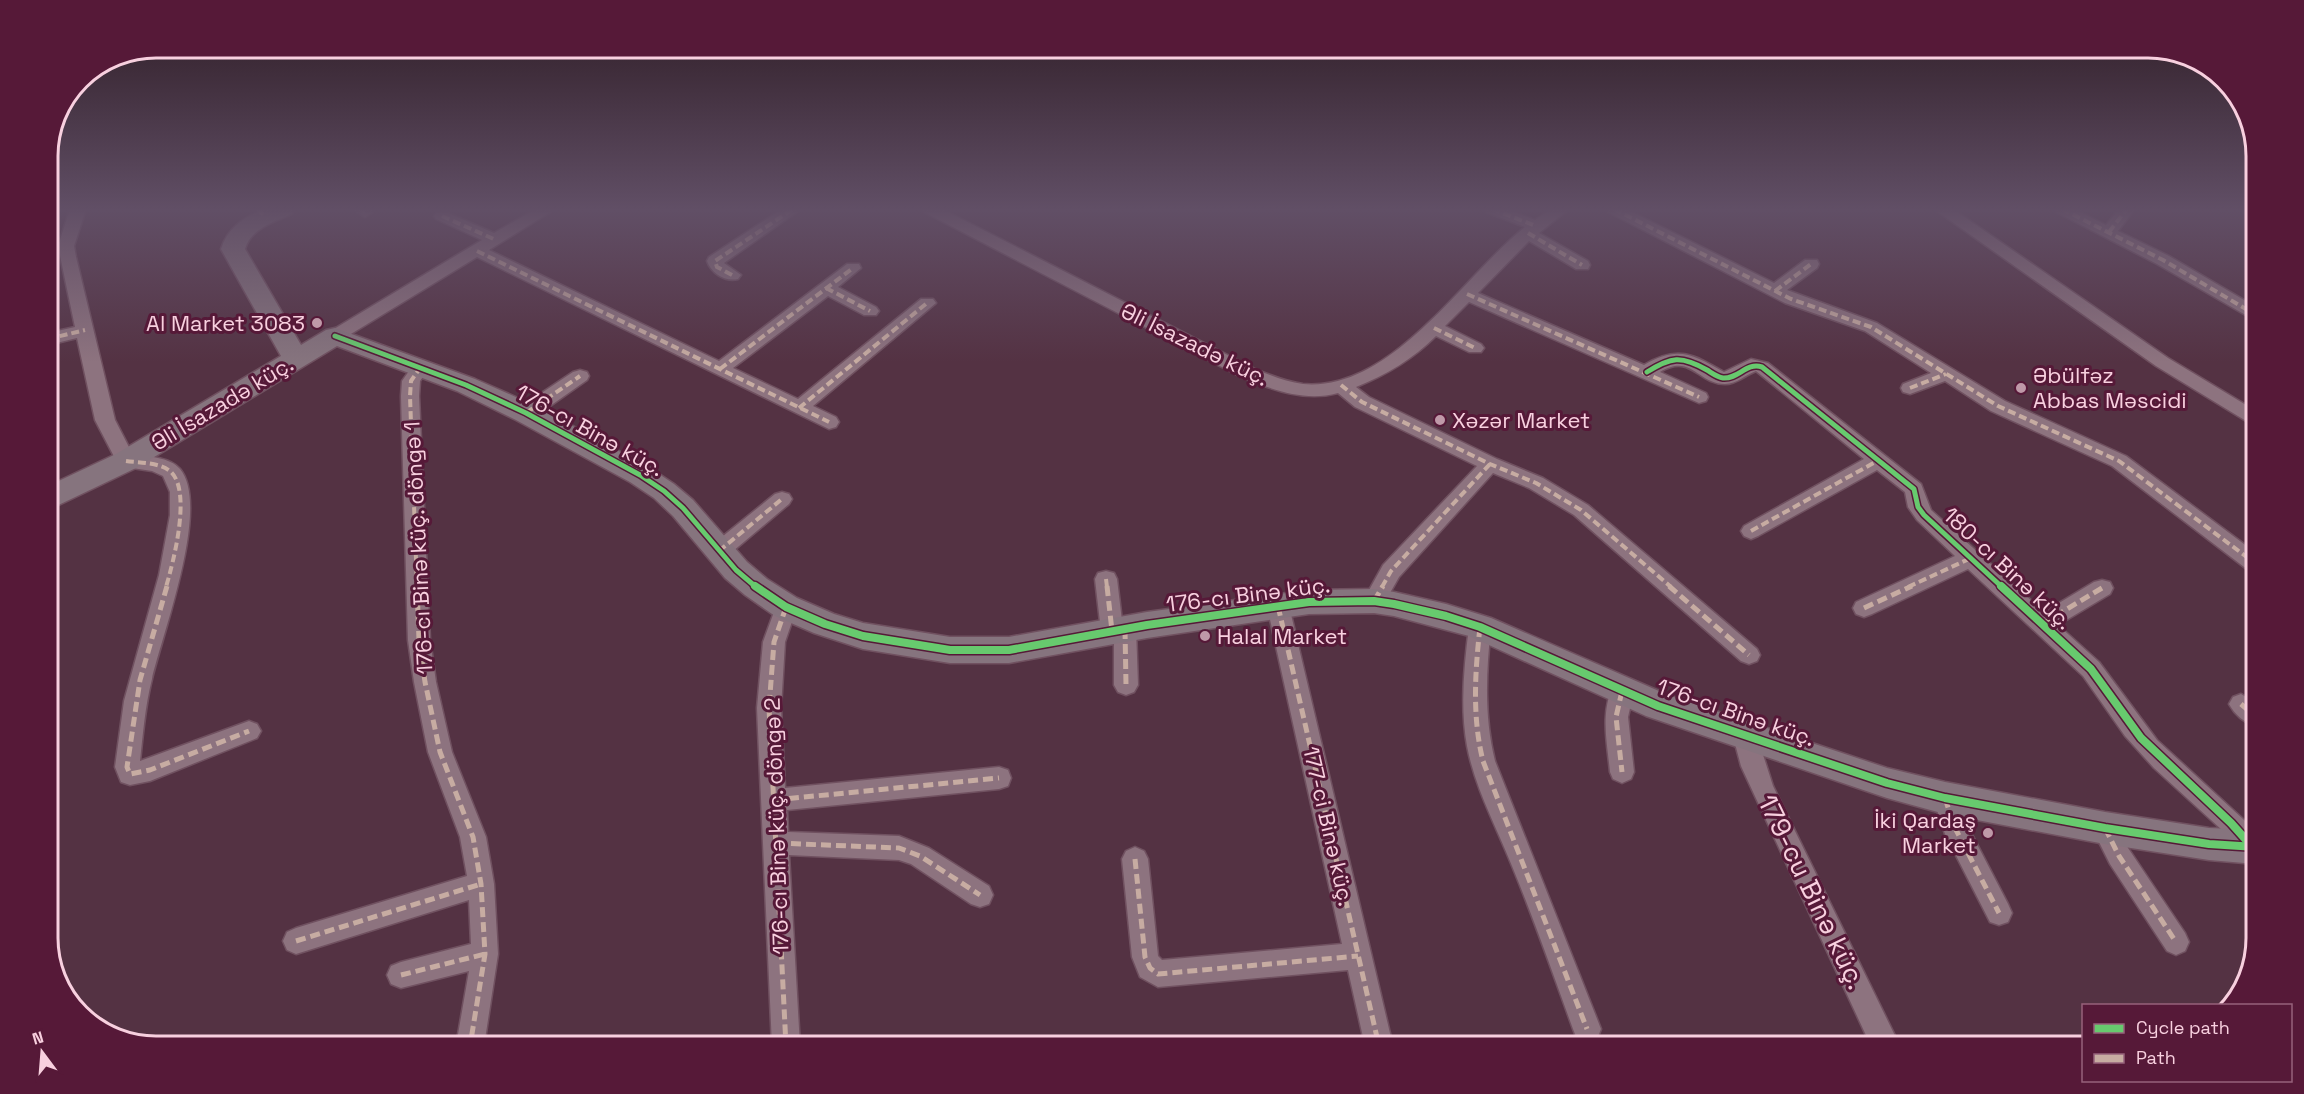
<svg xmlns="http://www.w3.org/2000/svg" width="2304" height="1094" viewBox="0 0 2304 1094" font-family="'Space Grotesk',sans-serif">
<rect width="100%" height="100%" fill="#543243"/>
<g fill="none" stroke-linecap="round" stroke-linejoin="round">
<defs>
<g id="street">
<path d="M70 209H86L74 246 76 257 115 420 133 455C147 456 170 457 180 469 211 506 162 635 152 679 145 706 143 734 140 761L249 721 257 724 261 731 257 738 150 781 130 785 121 782 115 767 124 701 159 575 170 515V492L163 476 152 471 119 466 95 420 77 338 48 345V333L75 327 58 246Z"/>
<path d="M352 209H371L373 212 365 217Z"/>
<path d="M536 209H555L489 250 719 361 847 264H859L861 268 838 287 876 307 879 311 876 315H864L828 296 733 368 798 399 921 299H933L936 303 813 406 836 417 839 422 836 427 829 429 477 257 341 340H329L326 336 329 332 482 240 436 219 434 216 436 213H448L494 233Z"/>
<path d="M782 209H801L724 263 741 275 738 279C725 282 711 273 707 261L709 257Z"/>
<path d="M922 209H942L1255 369C1270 375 1286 382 1303 384 1392 392 1463 276 1525 227L1486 212 1484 209H1506L1535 220 1551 209H1569L1539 233 1588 261 1590 265 1588 269H1576L1529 241 1478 293 1644 365C1677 345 1693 354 1724 372L1751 359 1768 363 1921 484 1931 510 2044 612 2094 582 2102 580 2110 582 2113 588 2110 594 2058 625 2099 662 2157 740 2256 831V862L2247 858 2222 830 2154 768 2125 736 2083 676 1968 569 1872 614 1864 617 1856 614 1853 608 1856 602 1955 556 1917 520 1908 507 1905 492 1877 470 1758 536 1751 539 1744 536 1741 531 1744 526 1864 459 1756 371C1745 375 1737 384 1725 384 1697 384 1692 353 1660 372L1706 393 1708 397 1706 401 1699 403 1469 302 1445 326 1481 344 1484 348 1481 352H1469L1436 336C1413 359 1386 375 1356 387L1369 397 1497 459 1543 478 1588 505 1757 649 1760 655 1757 661 1749 664 1741 661 1574 515 1529 488 1493 473 1399 577 1382 607 1374 610 1366 607 1363 601 1383 565 1477 466 1355 407 1338 393C1305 402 1273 390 1241 377L924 212Z"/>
<path d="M1606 209H1626L1774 283 1805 260H1817L1819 264 1817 268 1787 290 1877 323 2005 401 2126 456 2256 553V572L2248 570 2112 466 1991 411 1945 381 1910 394 1903 392 1901 388 1903 384 1931 373 1865 331 1785 303 1608 212Z"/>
<path d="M1934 209H1953L2168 358 2256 411V427L2156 366Z"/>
<path d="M2054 209H2074L2106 225 2119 209H2135L2118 231 2169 256 2256 307V321L2157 264 2056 212Z"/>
<path d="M420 362 426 364 429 368 420 381 419 396 430 640 436 682 452 752 486 837 494 884 498 954 484 1046H456L469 971 401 988 391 984 387 975 391 966 401 962 471 944 469 900 296 954 287 950 283 941 287 932 296 928 467 876 460 837 428 752 414 682 408 640 401 396 402 381 414 364Z"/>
<path d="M580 370 587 372 589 376 587 380 533 418 526 420 519 418 516 413 519 408 573 372Z"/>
<path d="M782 492 789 494 792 499 789 504 726 557 719 559 712 557 708 551 712 545 775 494Z"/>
<path d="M1106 571 1114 573 1117 579 1122 621 1133 623 1136 629 1138 685 1134 692 1126 695 1118 692 1114 685V639L1104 637 1101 631 1095 579 1098 573Z"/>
<path d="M1278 597 1286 600 1289 606 1393 1046H1365L1348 970 1158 987 1140 977 1132 957 1122 859 1126 851 1135 847 1144 851 1148 859 1158 956 1162 960 1342 944 1267 606 1270 600Z"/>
<path d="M786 598 794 601 797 607 785 642 781 708 785 788 999 767 1008 770 1011 778 1008 786 999 789 787 810 788 832 899 836 929 848 989 886 993 895 989 904 980 907 971 904 911 864 899 860 789 855 800 1046H772L757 708 763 642 778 601Z"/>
<path d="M1480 618 1488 621 1491 627C1486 672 1484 717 1495 761L1601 1029 1597 1039 1587 1043 1577 1039 1573 1029C1553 974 1534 919 1512 866 1496 826 1475 788 1467 746 1460 707 1464 666 1469 627L1472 621Z"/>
<path d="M1622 681 1630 684 1634 691 1628 717 1634 772 1631 779 1622 783 1613 779 1610 772C1607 742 1600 712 1614 684Z"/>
<path d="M2241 694 2256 703V727C2245 723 2235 715 2229 704L2233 697Z"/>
<path d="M1745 726 1753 729 1757 736 1773 786 1900 1046H1871L1741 766 1733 736 1737 729Z"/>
<path d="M1945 787 1954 790 1966 823 2008 904 2012 913 2008 922 1999 925 1990 922 1945 834 1933 798 1936 790Z"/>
<path d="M2105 817 2114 820 2128 848 2185 933 2189 942 2185 951 2176 955 2167 951 2110 864 2092 828 2096 820Z"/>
</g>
<path id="secondary" d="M264 209H295L292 214C274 222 251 228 245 249L301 345 326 330 335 328 475 379 536 406 650 468 674 484 693 500 747 562 767 579 797 598 834 614 863 623 950 637H1009L1147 612 1309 590 1374 589 1394 592 1446 604 1491 618 1668 695 1887 768 1945 782 2105 812 2209 828 2256 830V864L2209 860 2105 844 1945 814 1887 798 1646 716 1469 636 1394 616 1374 613 1309 614 1147 638 1009 663H950L863 649 814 633 775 616 745 595 725 578 673 516 654 498 630 482 516 420 457 391 337 346 136 468 48 510V486L116 454 281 356 221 249C228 227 245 217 264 209Z"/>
</defs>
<use href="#street" stroke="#705160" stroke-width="3"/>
<use href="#secondary" stroke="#705160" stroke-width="3"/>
<use href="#street" fill="#8d737f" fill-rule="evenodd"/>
<use href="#secondary" fill="#86747e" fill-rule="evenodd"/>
<g stroke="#c7aca2" stroke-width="4" stroke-dasharray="8 4" stroke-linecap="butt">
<path d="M257 209 266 217"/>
<path d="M360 209 365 212"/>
<path d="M1492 209 1536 226"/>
<path d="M1614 209 1791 299 1871 327 1998 406 2119 461 2256 564"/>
<path d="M2062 209 2163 260 2256 315"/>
<path d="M442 216 496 240"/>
<path d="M2109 232 2127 209"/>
<path d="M1528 233 1582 265"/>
<path d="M477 251 829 422"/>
<path d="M732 275 717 267 715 261 793 209"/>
<path d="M826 288 870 311"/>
<path d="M1775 291 1811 264"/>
<path d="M1467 294 1699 397"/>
<path d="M1434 328 1475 348"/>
<path d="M48 339 85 330"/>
<path d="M720 369 853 268"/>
<path d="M1341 385 1362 402 1490 464 1536 483 1581 510 1671 587"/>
<path d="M1910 388 1946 374"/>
<path d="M799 408 927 303"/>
<path d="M526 413 580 376"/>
<path d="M126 461C140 463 160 462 171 472 192 492 173 563 166 587"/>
<path d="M1751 531 1879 460"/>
<path d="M719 551 782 499"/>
<path d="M1106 579 1107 587"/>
<path d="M417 587 410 396 411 381 420 368"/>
<path d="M1382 587 1391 571 1490 464"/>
<path d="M1908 587 1971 558"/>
</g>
<g stroke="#c7aca2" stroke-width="5" stroke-dasharray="10 5" stroke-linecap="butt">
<path d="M167 586 140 680 127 767 130 774 150 770 249 731"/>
<path d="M417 586 419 640 425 682 440 752 473 837 481 884 485 954 470 1046"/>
<path d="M1107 586 1112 631"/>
<path d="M1669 586 1749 655"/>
<path d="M1374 601 1383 586"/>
<path d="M1278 606 1379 1046"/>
<path d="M786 607 774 642 769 708 786 1046"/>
<path d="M1864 608 1912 586"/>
<path d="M2042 624 2102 588"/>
<path d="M1480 627C1475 672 1472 717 1483 761L1587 1029"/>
<path d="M1125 629 1126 685"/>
<path d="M1622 691 1616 717 1622 772"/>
<path d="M2241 704 2256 717"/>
<path d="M1945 798 1954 826 1999 913"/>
<path d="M774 800 999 778"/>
<path d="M2105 828 2119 856 2176 942"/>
<path d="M776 843 899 848 920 856 980 895"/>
<path d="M1135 859 1145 957 1150 968 1158 974 1358 956"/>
<path d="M296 941 481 884"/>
<path d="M401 975 485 954"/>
</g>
<defs>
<g id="cycleway-far1">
<path d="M335 336 466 385 526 413 640 475 664 491 683 508 736 570 756 587"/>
<path d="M1647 372C1671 357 1681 355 1707 370 1712 373 1717 377 1723 378 1739 379 1746 362 1762 367L1914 489 1918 507 1924 515 2002 587"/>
</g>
<g id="cycleway">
<path d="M755 586 786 607 825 624 863 636 950 650H1009L1147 625 1309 602 1374 601 1394 604 1446 616 1480 627 1658 706 1887 783 1945 798 2105 828 2209 844 2256 847"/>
<path d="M2001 586 2091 669 2141 738 2231 823 2256 851"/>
</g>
</defs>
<use href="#cycleway-far1" stroke="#561938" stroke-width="8"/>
<use href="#cycleway" stroke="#561938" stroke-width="11"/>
<use href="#cycleway-far1" stroke="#67ca6e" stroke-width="5"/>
<use href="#cycleway" stroke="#67ca6e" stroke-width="8"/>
</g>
<linearGradient id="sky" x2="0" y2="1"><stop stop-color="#2e1c25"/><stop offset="0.58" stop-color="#614f66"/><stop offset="1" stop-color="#614f66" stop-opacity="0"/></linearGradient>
<rect width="2304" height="362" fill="url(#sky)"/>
<g fill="#bf99a8" stroke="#561938" stroke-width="2">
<circle cx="317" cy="323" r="6"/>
<circle cx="2021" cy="388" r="6"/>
<circle cx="1440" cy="420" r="6"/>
<circle cx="1205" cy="636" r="6"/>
<circle cx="1988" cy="833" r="6"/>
</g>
<g text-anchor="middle" stroke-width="6" stroke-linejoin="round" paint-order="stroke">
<g font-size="22" fill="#f8d0df" stroke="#561938" text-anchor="start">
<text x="305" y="331" text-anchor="end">Al Market 3083</text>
<text x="2033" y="383">Əbülfəz<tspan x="2033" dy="25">Abbas Məscidi</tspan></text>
<text x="1452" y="428">Xəzər Market</text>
<text x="1217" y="644">Halal Market</text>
<text x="1976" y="828" text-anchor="end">İki Qardaş<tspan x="1976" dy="25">Market</tspan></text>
</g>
<g font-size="22" fill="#f8d0df" stroke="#561938">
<text transform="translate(1195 344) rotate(26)" y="8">Əli İsazadə küç.</text>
<text transform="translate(222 403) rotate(-31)" y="8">Əli İsazadə küç.</text>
<text transform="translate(590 430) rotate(29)" y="8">176-cı Binə küç.</text>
<text transform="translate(418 548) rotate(-93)" y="8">176-cı Binə küç. döngə 1</text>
<text transform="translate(2008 568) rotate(43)" y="8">180-cı Binə küç.</text>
<text transform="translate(1248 594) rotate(-7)" y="8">176-cı Binə küç.</text>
<text transform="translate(1736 712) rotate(19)" y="8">176-cı Binə küç.</text>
<text transform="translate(776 826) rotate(-92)" y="8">176-cı Binə küç. döngə 2</text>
<text transform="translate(1329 826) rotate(77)" y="8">177-ci Binə küç.</text>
</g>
<g font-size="27" fill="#f8d0df" stroke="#561938">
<text transform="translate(1812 892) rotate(64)" y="9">179-cu Binə küç.</text>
</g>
</g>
<path d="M0 0H2304V1094H0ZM156 58H2148A98 98 0 0 1 2246 156V938A98 98 0 0 1 2148 1036H156A98 98 0 0 1 58 938V156A98 98 0 0 1 156 58Z" fill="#561938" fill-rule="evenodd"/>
<path fill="none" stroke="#f8d0df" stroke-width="3" d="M156 58H2148A98 98 0 0 1 2246 156V938A98 98 0 0 1 2148 1036H156A98 98 0 0 1 58 938V156A98 98 0 0 1 156 58Z"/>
<rect x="2082" y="1004" width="210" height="78" fill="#561938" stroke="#97627b" stroke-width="1.5"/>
<rect x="2094" y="1024" width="30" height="9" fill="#67ca6e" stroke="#97627b" stroke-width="1.5"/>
<text x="2136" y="1034" font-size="18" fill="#f8d0df">Cycle path</text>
<rect x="2094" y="1054" width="30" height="9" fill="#c7aca2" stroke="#97627b" stroke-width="1.5"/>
<text x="2136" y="1064" font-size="18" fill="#f8d0df">Path</text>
<g transform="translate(42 1052) rotate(344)" stroke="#561938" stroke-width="4.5" paint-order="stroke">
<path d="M0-4.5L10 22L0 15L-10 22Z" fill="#f8d0df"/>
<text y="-9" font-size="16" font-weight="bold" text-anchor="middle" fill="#f8d0df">N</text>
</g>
</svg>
